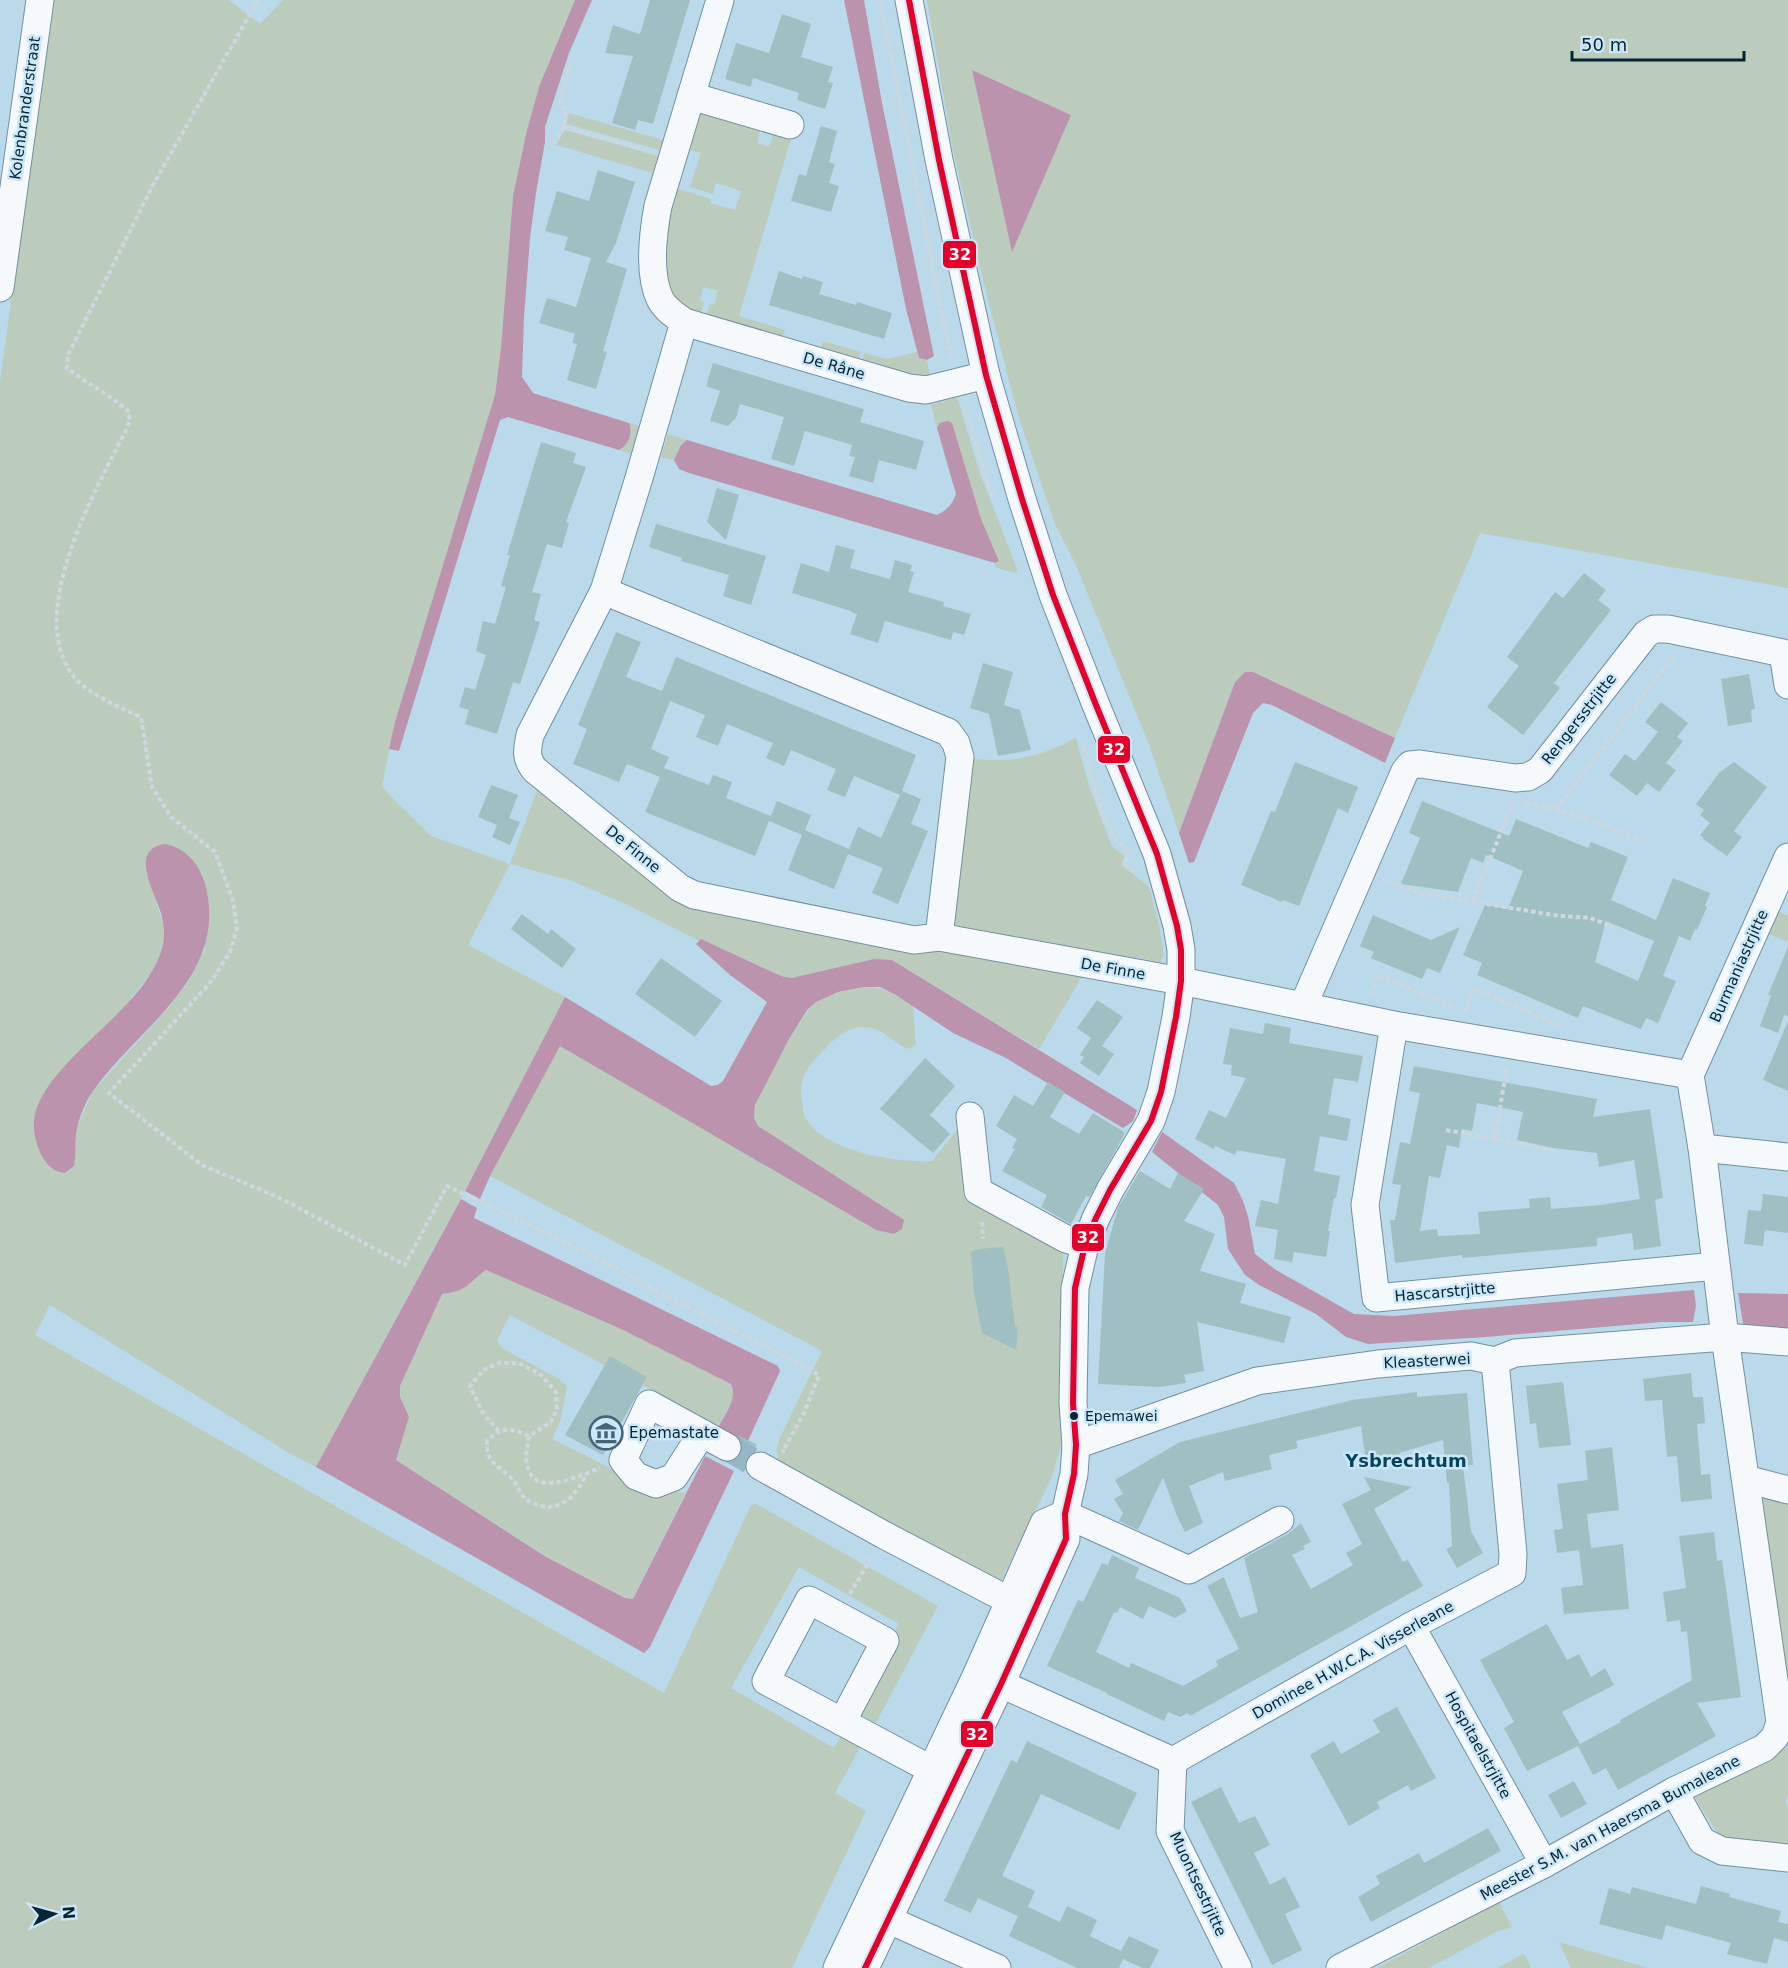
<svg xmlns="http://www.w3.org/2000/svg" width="1788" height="1968" viewBox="0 0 1788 1968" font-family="'DejaVu Sans',sans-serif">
<rect width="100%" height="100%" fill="#bad9eb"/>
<g fill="#bbccbc" fill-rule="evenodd">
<path d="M52 0H229L260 24 283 0H575L544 73 513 196 501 348 495 395 395 722 382 786 392 798 431 836 510 864 539 785 688 906 1082 977 1039 1049 892 960 792 978 781 976 701 939 699 941 625 904 572 881 510 864 468 945 565 997 465 1191 316 1467 289 1453 50 1305 35 1335 664 1693 751 1505 756 1504 938 1606 876 1723 853 1711 899 1624 799 1567 731 1688 834 1748 844 1731 864 1740 835 1793 866 1811 792 1968H0V382ZM146 870 202 872 206 886 205 949 188 982 171 1005 92 1092 76 1131 75 1158 69 1171 63 1173 47 1164 122 1010 151 973 160 954 164 938 163 924Z"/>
<path d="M927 0H1788V588L1480 533 1395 738 1253 672H1245L1235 682 1179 833 1150 747 1075 563 1055 524 1018 415 986 292 953 150ZM972 70 1071 115 1012 251Z"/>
<path d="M569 113 663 140 660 150 566 124Z"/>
<path d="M701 113 761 128 757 143 769 147 774 132 792 135 739 316 785 330 782 341 705 318 710 304 714 305 718 291 704 287 700 300 704 302 700 316 674 305 662 265 672 187 711 199 710 203 735 210 741 191 716 183 713 194 690 187 701 153 685 149 696 116Z"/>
<path d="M565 130 658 156 653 173 556 145Z"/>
<path d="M823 341 861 352 858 363 821 350Z"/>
<path d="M917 352 919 358 927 360 930 377 919 379 861 364 864 353 887 359Z"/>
<path d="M957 397 980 473 1018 571 1014 573 995 567V563L998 561 940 423 937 428 931 405Z"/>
<path d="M629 423 643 427 635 456 620 450C629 445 633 432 629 423Z"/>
<path d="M668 434 687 440 681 445 674 460 661 457Z"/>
<path d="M1076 738 1089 786 1111 844 1116 850 1124 855 1122 865 1149 887 1159 924 1164 956 1159 962 1135 957 1136 963 955 927 952 921 969 758C1008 764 1041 757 1076 738Z"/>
<path d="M1772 909 1788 915V942L1762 931Z"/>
<path d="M863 987C885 987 895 994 913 1006L916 1045 907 1049C892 1041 881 1027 863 1027 848 1027 834 1039 825 1049 819 1056 811 1062 807 1070 801 1079 800 1091 802 1101 803 1106 803 1114 806 1119 825 1152 898 1163 932 1161L968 1116 982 1204 1063 1247 1064 1385 1061 1445 1052 1477 999 1584 779 1461 776 1450 779 1440 822 1351 490 1176 560 1045 876 1230 894 1234 904 1220 758 1126C754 1119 753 1116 755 1109 758 1091 801 1014 815 1003 828 993 847 990 863 987Z"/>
<path d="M486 1270 621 1329 731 1384C738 1398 726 1413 719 1426L510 1315 497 1340 502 1348 559 1379 567 1386 560 1422 552 1439C569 1448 586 1455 602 1464 630 1480 654 1494 686 1492L633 1599 625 1598 546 1557 396 1460 409 1417 400 1397V1386L442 1294C468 1292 467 1283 486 1270Z"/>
<path d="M1759 1493 1788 1501V1726Z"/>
<path d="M1788 1747V1794L1786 1803 1788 1807V1851L1725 1840 1716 1831 1695 1797Z"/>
<path d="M1499 1902 1512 1927 1496 1932 1429 1968H1377Z"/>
<path d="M1559 1942 1648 1968H1571Z"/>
<path d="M1524 1954 1531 1968H1497Z"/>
</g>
<g fill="#bb93ad">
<path d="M575 0H592L569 53 545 127V142L536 193 530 238 524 317 522 377 533 393 629 423C633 433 629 445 619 450L508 417 500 420 399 751 389 749 395 722 495 395 501 348 513 196 527 130 540 84Z"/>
<path d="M844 0H864L882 103 934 356 927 360 919 358 906 309Z"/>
<path d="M972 70 1071 115 1012 252Z"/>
<path d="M947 421 952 423 981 519 999 561 995 563 689 473 679 469 674 460 681 445 687 440 937 515C947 510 952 505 956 494L937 428 940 423Z"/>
<path d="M1245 672H1253L1395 738 1385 763 1272 705 1263 703 1253 713 1194 862 1189 863 1179 833 1235 682Z"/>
<path d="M165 844C186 848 199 864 205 883 230 977 139 1026 93 1091 85 1102 78 1120 76 1134 75 1144 76 1155 74 1166L65 1173C52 1172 44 1162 39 1150 35 1139 32 1127 35 1114 46 1069 117 1023 145 982 154 969 164 951 164 935 164 928 163 920 161 913 155 893 128 849 165 844Z"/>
<path d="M701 939 781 976 792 978 874 959 892 960 1137 1110 1133 1121 1123 1128 1004 1057 953 1033 896 995 880 987H863L838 992 816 1002 807 1010 789 1039 755 1105 754 1118 758 1126 904 1220 902 1229 894 1234 876 1230 560 1046 490 1176 480 1199 465 1191 565 997 711 1086 718 1085 723 1081 767 1002 730 975 696 944Z"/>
<path d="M1162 1132 1234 1183 1243 1201 1248 1216 1255 1254 1276 1270 1354 1314 1394 1316 1694 1290 1696 1306 1693 1322H1662L1486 1337 1368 1344 1346 1337 1316 1314 1259 1285 1245 1275 1228 1249 1224 1217 1218 1205 1152 1152Z"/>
<path d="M461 1199 477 1208 474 1218 778 1366 780 1371 747 1443 718 1428C725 1414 738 1399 731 1384L621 1329 486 1270C466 1284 469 1291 442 1294L400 1386V1397L409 1417 396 1460 546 1557 625 1598 633 1599 705 1456 734 1471 650 1647 644 1653 316 1467Z"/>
<path d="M1738 1293 1788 1294V1331L1744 1329Z"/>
</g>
<g fill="#a0bfc2" fill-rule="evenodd">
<path d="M650 0H690L653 124 638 120 635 130 612 123 633 56 605 53 613 25 640 34Z"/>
<path d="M782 14 811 24 801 57 833 67 828 82 833 83 825 109 797 100 799 93 753 78 751 87 725 79 736 43 769 53Z"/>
<path d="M821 126 837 131 829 162 835 164 829 183 839 186 831 212 791 201 799 174 806 176Z"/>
<path d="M598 170 635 182 616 243 606 262 627 269 603 351 607 352 596 389 567 380 577 344 572 343 575 334 539 323 547 298 576 307 591 258 564 250 568 237 545 231 557 191 589 201Z"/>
<path d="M779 271 802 279 803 276 823 282 819 294 856 305 857 302 892 313 884 339 769 305Z"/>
<path d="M713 363 864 409 860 422 924 441 916 470 879 460 873 483 849 476 855 457 849 456 852 445 805 431 794 466 771 459 784 417 740 404 736 418 728 426 710 421 720 391 706 386Z"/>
<path d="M541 442 576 453 573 463 586 467 566 522 569 523 562 548 547 544 532 592 541 594 534 620 540 622 520 684 513 682 497 734 465 724 469 710 459 707 465 687 475 690 486 655 476 651 483 621 495 624 506 587 501 586 510 555H507Z"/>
<path d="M717 488 739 495 726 540 707 522Z"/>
<path d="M656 524 766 556 751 605 723 596 729 575 681 561 682 558 649 547Z"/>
<path d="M836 545 855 550 850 568 890 579 895 560 912 565 910 571 914 572 908 592 944 602 943 606 971 614 964 635 953 632 951 640 885 621 878 643 850 634 857 614 851 612V611L792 593 801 563 829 572Z"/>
<path d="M1584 573 1606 590 1598 600 1611 610 1554 683 1560 688 1523 735 1487 707 1519 666 1507 657 1555 592 1563 598Z"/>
<path d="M616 632 641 642 626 677 662 691 676 657 916 755 902 791 921 799 911 824 928 831 898 904 872 893 883 868 848 854 834 889 788 870 802 835 769 821 755 856 645 812 660 777 627 764 619 782 573 764 587 729 578 725ZM670 701 705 715 696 737 718 746 727 724 773 743 766 758 784 766 791 750 836 769 827 790 845 797 854 776 900 795 881 838 858 827 849 849 805 830 811 815 777 801 771 816 726 798 732 782 713 775 709 785 664 768 669 757 651 749Z"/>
<path d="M983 663 1013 672 1004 705 1020 710 1031 750 998 756 989 714 970 708Z"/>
<path d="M1749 674 1755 709 1751 710 1752 722 1728 726 1721 679Z"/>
<path d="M1661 702 1688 723 1677 737 1683 741 1666 763 1676 770 1659 792 1647 783 1637 796 1609 775 1625 754 1635 761 1658 732 1645 722Z"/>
<path d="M1295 762 1358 787 1348 813 1338 808 1299 906 1283 900 1282 902 1241 885 1271 811 1275 812Z"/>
<path d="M1734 762 1767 787 1734 831 1742 837 1727 856 1703 839 1704 838 1700 835 1710 823 1700 815 1704 810 1696 804 1720 772Z"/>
<path d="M491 785 518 795 509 818 520 822 510 845 492 837 497 825 478 817Z"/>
<path d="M1422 801 1509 836 1516 819 1588 848 1591 842 1628 857 1611 900 1656 920 1673 878 1710 893 1705 906 1707 907 1697 930 1695 929 1690 941 1679 936 1663 976 1676 981 1658 1023 1646 1018 1641 1029 1583 1006 1578 1018 1477 975 1482 963 1463 955 1485 905 1508 909 1523 871 1486 855 1483 863 1471 858 1458 892 1401 884 1420 838 1409 833ZM1606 921 1654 941 1638 981 1595 962Z"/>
<path d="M522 914 548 934 551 929 576 949 562 968 511 929Z"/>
<path d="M1373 915 1431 940 1460 927 1440 973 1427 968 1422 979 1371 958 1374 952 1360 946Z"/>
<path d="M1788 947V1016L1784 1015 1778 1033 1760 1026 1771 996 1768 995Z"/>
<path d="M661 958 722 1001 695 1037 635 994Z"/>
<path d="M1097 1000 1123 1017 1102 1046 1114 1054 1099 1076 1080 1063 1084 1057 1080 1055 1091 1038 1077 1028Z"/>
<path d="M1788 1021V1091L1763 1080Z"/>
<path d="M1265 1023 1291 1028 1289 1043 1363 1056 1358 1082 1334 1078 1328 1114 1351 1119 1347 1141 1320 1136 1314 1171 1340 1176 1336 1198H1334L1328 1231H1330L1326 1257 1294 1252 1292 1262 1274 1259 1278 1230 1255 1226 1261 1200 1278 1204 1286 1159 1237 1150 1235 1155 1215 1146 1214 1149 1195 1139 1209 1110 1226 1118 1246 1078 1231 1075 1232 1065 1223 1064 1230 1028 1263 1034Z"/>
<path d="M925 1058 955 1086 930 1115 950 1134 933 1153 880 1109Z"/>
<path d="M1414 1066 1597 1099 1593 1117 1650 1109 1663 1198 1655 1200 1661 1246 1634 1250 1632 1233 1597 1238V1246L1462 1258V1255L1395 1263 1390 1220H1395L1401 1185 1392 1184 1400 1142 1410 1144 1420 1093 1409 1091ZM1477 1103 1523 1112 1517 1140 1553 1148 1597 1153 1599 1167 1634 1160 1640 1199 1601 1205 1551 1209 1550 1197 1529 1199 1530 1208 1478 1212 1480 1234 1438 1236 1437 1229 1420 1231 1429 1176 1440 1178 1447 1145 1459 1148 1462 1129 1472 1131Z"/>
<path d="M1048 1082 1065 1092 1050 1117 1079 1134 1093 1113 1124 1132V1135L1090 1196 1088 1197 1086 1196 1071 1224 1041 1207 1047 1195 1002 1171 1015 1149 1012 1148 1017 1139 996 1126 1014 1095 1033 1106Z"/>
<path d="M1140 1171 1170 1189 1178 1173 1204 1189 1184 1221 1215 1234 1200 1271 1246 1284 1240 1303 1291 1317 1284 1343 1197 1322 1204 1371 1184 1375 1186 1383 1160 1387 1098 1384 1105 1254 1118 1208Z"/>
<path d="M1763 1194 1788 1197V1233L1765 1230 1763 1246 1744 1244 1748 1210 1761 1211Z"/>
<path d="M1003 1247 1008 1268 1015 1327H1018L1016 1350 982 1333 974 1293 971 1252 979 1249Z"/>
<path d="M610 1356 647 1377 603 1455 565 1435Z"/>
<path d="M1691 1373 1693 1397H1703L1705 1423 1697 1424 1701 1475 1710 1474 1712 1499 1681 1502 1677 1456 1667 1457 1662 1400 1645 1401 1643 1379Z"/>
<path d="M1563 1382 1571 1445 1539 1448 1536 1423 1530 1424 1526 1386Z"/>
<path d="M1417 1392V1397L1467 1393 1473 1465 1463 1466 1471 1531 1483 1553 1457 1568 1446 1549 1452 1546 1449 1483H1447L1443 1440 1399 1453 1400 1456 1366 1462 1361 1426 1296 1441 1298 1448 1269 1455 1272 1469 1225 1481 1223 1472 1189 1486 1203 1523 1185 1532 1177 1516 1163 1477 1138 1530 1119 1521 1123 1513 1114 1499 1123 1494 1115 1480 1180 1442 1352 1400Z"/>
<path d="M737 1435 756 1444V1451L747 1458 744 1467 733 1461 740 1455 743 1447 741 1439Z"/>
<path d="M1612 1447 1619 1510 1587 1514 1591 1548 1623 1544 1629 1609 1564 1614 1561 1588 1583 1585 1579 1550 1557 1553 1554 1530 1563 1529 1557 1484 1588 1480 1585 1451Z"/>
<path d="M1364 1477 1412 1487 1374 1509 1403 1562 1408 1560 1423 1586 1190 1716 1188 1713 1180 1717 1168 1712 1164 1721 1107 1694V1693L1047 1666 1078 1600 1083 1602 1102 1563 1108 1565 1112 1555 1139 1568 1135 1578 1180 1598 1187 1611 1175 1618 1149 1606 1143 1619 1120 1607 1117 1613 1114 1612 1096 1652 1129 1668 1131 1663 1183 1686 1218 1666 1216 1661 1239 1649 1207 1586 1224 1577 1240 1618 1258 1612 1244 1558 1288 1534 1301 1523 1311 1542 1303 1546 1305 1549 1292 1555 1311 1589 1353 1565 1346 1553 1362 1544 1342 1504 1371 1490Z"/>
<path d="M1714 1532 1717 1561 1722 1560 1741 1697 1697 1703 1716 1736 1618 1790 1606 1768 1593 1775 1578 1746 1527 1771 1504 1728 1514 1722 1480 1660 1547 1624 1567 1660 1579 1654 1591 1677 1605 1668 1614 1685 1562 1712 1580 1744 1621 1722 1620 1720 1692 1680 1687 1631 1681 1632 1680 1620 1667 1622 1663 1592 1686 1588 1679 1536Z"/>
<path d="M1397 1707 1436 1778 1411 1791 1408 1785 1377 1802 1380 1808 1349 1826 1310 1755 1334 1741 1341 1754 1380 1732 1373 1720Z"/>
<path d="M1027 1741 1137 1793 1119 1830 1041 1794 1002 1876 1035 1891 1028 1907 1060 1922 1067 1906 1097 1920 1090 1936 1106 1944 1121 1951 1129 1936 1159 1950 1150 1968H1142L1123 1959 1119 1968H1077L1009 1936 1018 1916 978 1898 971 1913 944 1901 1011 1760 1017 1763Z"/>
<path d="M1574 1781 1587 1804 1561 1818 1548 1795Z"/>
<path d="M1221 1787 1239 1823 1255 1816 1270 1845 1254 1853 1270 1885 1285 1877 1300 1907 1285 1914 1302 1950 1272 1965 1191 1802Z"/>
<path d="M1488 1828 1501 1851 1371 1922 1358 1897 1380 1884 1376 1876 1419 1853 1424 1863Z"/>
<path d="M1701 1886 1730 1894 1729 1897 1781 1911 1778 1922 1788 1924V1942L1774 1938 1767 1964 1727 1954 1731 1943 1666 1925 1662 1940 1599 1924 1609 1888 1630 1894 1632 1887 1696 1904Z"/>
</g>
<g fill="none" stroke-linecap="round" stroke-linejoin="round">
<path stroke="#96b5c6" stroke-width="27" stroke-dasharray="27 14" stroke-linecap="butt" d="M727 1447 760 1466"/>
<defs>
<g id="minor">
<path d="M720 0 658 206C653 233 648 274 660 299 665 309 675 315 684 322L909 388 926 390 986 375"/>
<path d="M691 96 790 125"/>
<path d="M0 288 40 0"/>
<path d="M684 322 639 478 604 591 530 735C527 750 525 758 535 770L680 888 694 895 914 940 939 937 1181 981 1394 1025 1690 1075 1702 1148 1725 1337 1780 1722 1775 1737 1764 1748 1674 1791 1544 1864 1340 1968"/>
<path d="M604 591 948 732 956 743 960 757 939 937"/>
<path d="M1303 1006 1405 771 1410 765 1420 764 1515 778 1528 777 1540 770 1646 634 1654 629H1668L1783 653 1788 685"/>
<path d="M1394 1025 1365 1205 1376 1298 1716 1266"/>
<path d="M1690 1075 1788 857"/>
<path d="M970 1116 978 1191 1066 1239 1085 1245"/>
<path d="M1702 1148 1788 1157"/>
<path d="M702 1433 674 1477 656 1484 636 1476 623 1460 649 1404 727 1447"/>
<path d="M1076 1445 1257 1381 1378 1364 1471 1356 1495 1361 1515 1353 1725 1337 1788 1342"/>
<path d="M760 1466 884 1535 1010 1601"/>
<path d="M1746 1479 1788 1490"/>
<path d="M1065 1514 1189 1570 1280 1520"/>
<path d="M1411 1626 1544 1864"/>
<path d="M1001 1684 1173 1761 1411 1626 1512 1573 1513 1554 1495 1361"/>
<path d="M842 1722 885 1641 809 1600 766 1681 932 1770"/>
<path d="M1173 1761 1170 1831 1238 1968"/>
<path d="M1674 1791 1702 1841 1722 1851 1788 1858"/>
<path d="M889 1920 997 1968"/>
<path d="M837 1968 976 1676 1044 1523 1065 1514"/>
<path d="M865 1968 1001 1684 1066 1539 1065 1514 1074 1474 1076 1445 1073 1403 1075 1288 1085 1245 1096 1218 1110 1190 1151 1121 1161 1092 1176 1017 1181 981V950L1177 926 1157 854 1096 705 1053 595 1022 499 986 375 939 160 909 0"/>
</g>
</defs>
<use href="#minor" stroke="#73909f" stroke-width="29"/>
<g stroke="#ced7dd" stroke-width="4" stroke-dasharray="4.5 3" stroke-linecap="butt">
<path d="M258 0 154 183 68 355 67 368C87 384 111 395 130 413L128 426C98 486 22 615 75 678 90 695 121 708 141 717L152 787 171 817 215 852 233 900 237 929 230 952 210 983 109 1093 202 1165 282 1199 405 1265 447 1186 584 1251 659 1292 798 1363 819 1375 804 1413 783 1451H785"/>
<path d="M880 0 941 310 952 358"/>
<path d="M564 127 649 151"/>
<path d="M553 143 564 127 566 112 560 103 571 63"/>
<path d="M965 406 984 471 994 499"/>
<path d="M1084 745C1090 770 1104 839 1127 849"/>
<path d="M1526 803C1567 811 1605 824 1643 841"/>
<path d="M1556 809 1675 655"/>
<path d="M1127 850 1125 865 1136 873"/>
<path d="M1385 880 1419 893 1560 916 1590 918 1613 927"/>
<path d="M1473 901 1513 802"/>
<path d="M1370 995 1378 975 1458 1009"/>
<path d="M1465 1012 1475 989 1563 1027"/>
<path d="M1446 1130 1556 1151"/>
<path d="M1495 1139 1507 1066"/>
<path d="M982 1222 983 1239"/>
<path d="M499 1431 484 1415 470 1386 483 1370 499 1363H519L541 1375 556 1392 557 1409 551 1422 529 1436"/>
<path d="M529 1436C508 1428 504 1426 487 1441 485 1464 501 1466 513 1480 518 1486 520 1495 526 1499 555 1518 574 1500 587 1473"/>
<path d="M529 1436C528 1444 525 1456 527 1464 533 1499 579 1476 600 1468"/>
<path d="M850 1594 872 1556"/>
</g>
<use href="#minor" stroke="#f5f9fc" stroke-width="27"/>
<defs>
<path id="bus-1" d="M865 1968 1001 1684 1066 1539 1065 1514 1074 1474 1076 1445 1073 1403 1075 1288 1085 1245 1096 1218 1110 1190 1151 1121 1161 1092 1176 1017 1181 981V950L1177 926 1157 854 1096 705 1053 595 1022 499 986 375 939 160 909 0"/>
</defs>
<use href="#bus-1" stroke="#cce8f8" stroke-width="10"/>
<use href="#bus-1" stroke="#e4002b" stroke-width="6"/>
</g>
<defs>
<symbol id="museum-ring" viewBox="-11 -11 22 22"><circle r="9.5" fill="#cce8f8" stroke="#456474" stroke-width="1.5"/><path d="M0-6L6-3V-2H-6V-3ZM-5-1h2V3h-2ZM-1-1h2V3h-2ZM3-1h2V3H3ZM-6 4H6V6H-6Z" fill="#456474"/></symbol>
</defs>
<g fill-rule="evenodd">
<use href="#museum-ring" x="587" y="1414" width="38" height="38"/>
</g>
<circle fill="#062534" stroke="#cce8f8" stroke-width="2" cx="1074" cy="1416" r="5"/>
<g text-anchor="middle" stroke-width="5" stroke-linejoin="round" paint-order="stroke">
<g font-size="14" fill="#062534" stroke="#cce8f8" text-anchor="start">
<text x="1085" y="1421">Epemawei</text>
</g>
<g font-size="15" fill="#062534" stroke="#cce8f8">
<text transform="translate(25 108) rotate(-82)" y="5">Kolenbranderstraat</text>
<text transform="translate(834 366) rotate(16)" y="5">De Râne</text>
<text transform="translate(1579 719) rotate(-52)" y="5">Rengersstrjitte</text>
<text transform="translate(633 849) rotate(39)" y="5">De Finne</text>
<text transform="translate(1739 966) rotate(-66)" y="5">Burmaniastrjitte</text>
<text transform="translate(1113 969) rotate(10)" y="5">De Finne</text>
<text transform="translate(1445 1292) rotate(-5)" y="5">Hascarstrjitte</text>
<text transform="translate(1427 1361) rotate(-3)" y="5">Kleasterwei</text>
<text transform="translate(1353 1660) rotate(-29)" y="5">Dominee H.W.C.A. Visserleane</text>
<text transform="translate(1478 1745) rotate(61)" y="5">Hospitaelstrjitte</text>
<text transform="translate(1610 1828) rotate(-28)" y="5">Meester S.M. van Haersma Bumaleane</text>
<text transform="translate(1198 1884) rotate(65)" y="5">Muontsestrjitte</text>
</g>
<g font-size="15" fill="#062534" stroke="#cce8f8" text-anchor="start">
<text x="629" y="1438">Epemastate</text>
</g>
<g font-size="18" font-weight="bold" fill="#06445e" stroke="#cce8f8">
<text x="1406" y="1467">Ysbrechtum</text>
</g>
</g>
<g stroke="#cce8f8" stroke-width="2">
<rect x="942" y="240" width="35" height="29" rx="6" fill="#e4002b"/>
<rect x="1097" y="735" width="34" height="29" rx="6" fill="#e4002b"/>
<rect x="1071" y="1223" width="34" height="29" rx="6" fill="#e4002b"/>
<rect x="960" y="1720" width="34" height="28" rx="6" fill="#e4002b"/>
</g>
<g font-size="16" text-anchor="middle" font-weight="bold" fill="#fff">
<text x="960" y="260">32</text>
<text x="1114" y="755">32</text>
<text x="1088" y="1243">32</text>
<text x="977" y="1740">32</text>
</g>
<g transform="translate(54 1914) rotate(85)" stroke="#cce8f8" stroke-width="4.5" paint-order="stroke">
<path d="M0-4.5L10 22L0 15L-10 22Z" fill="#062534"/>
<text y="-9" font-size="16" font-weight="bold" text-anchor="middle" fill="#062534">N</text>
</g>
<path d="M1572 51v9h172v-9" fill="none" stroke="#062534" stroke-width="3"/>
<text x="1581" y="51" font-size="18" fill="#062534" stroke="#cce8f8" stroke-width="4.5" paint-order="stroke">50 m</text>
</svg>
